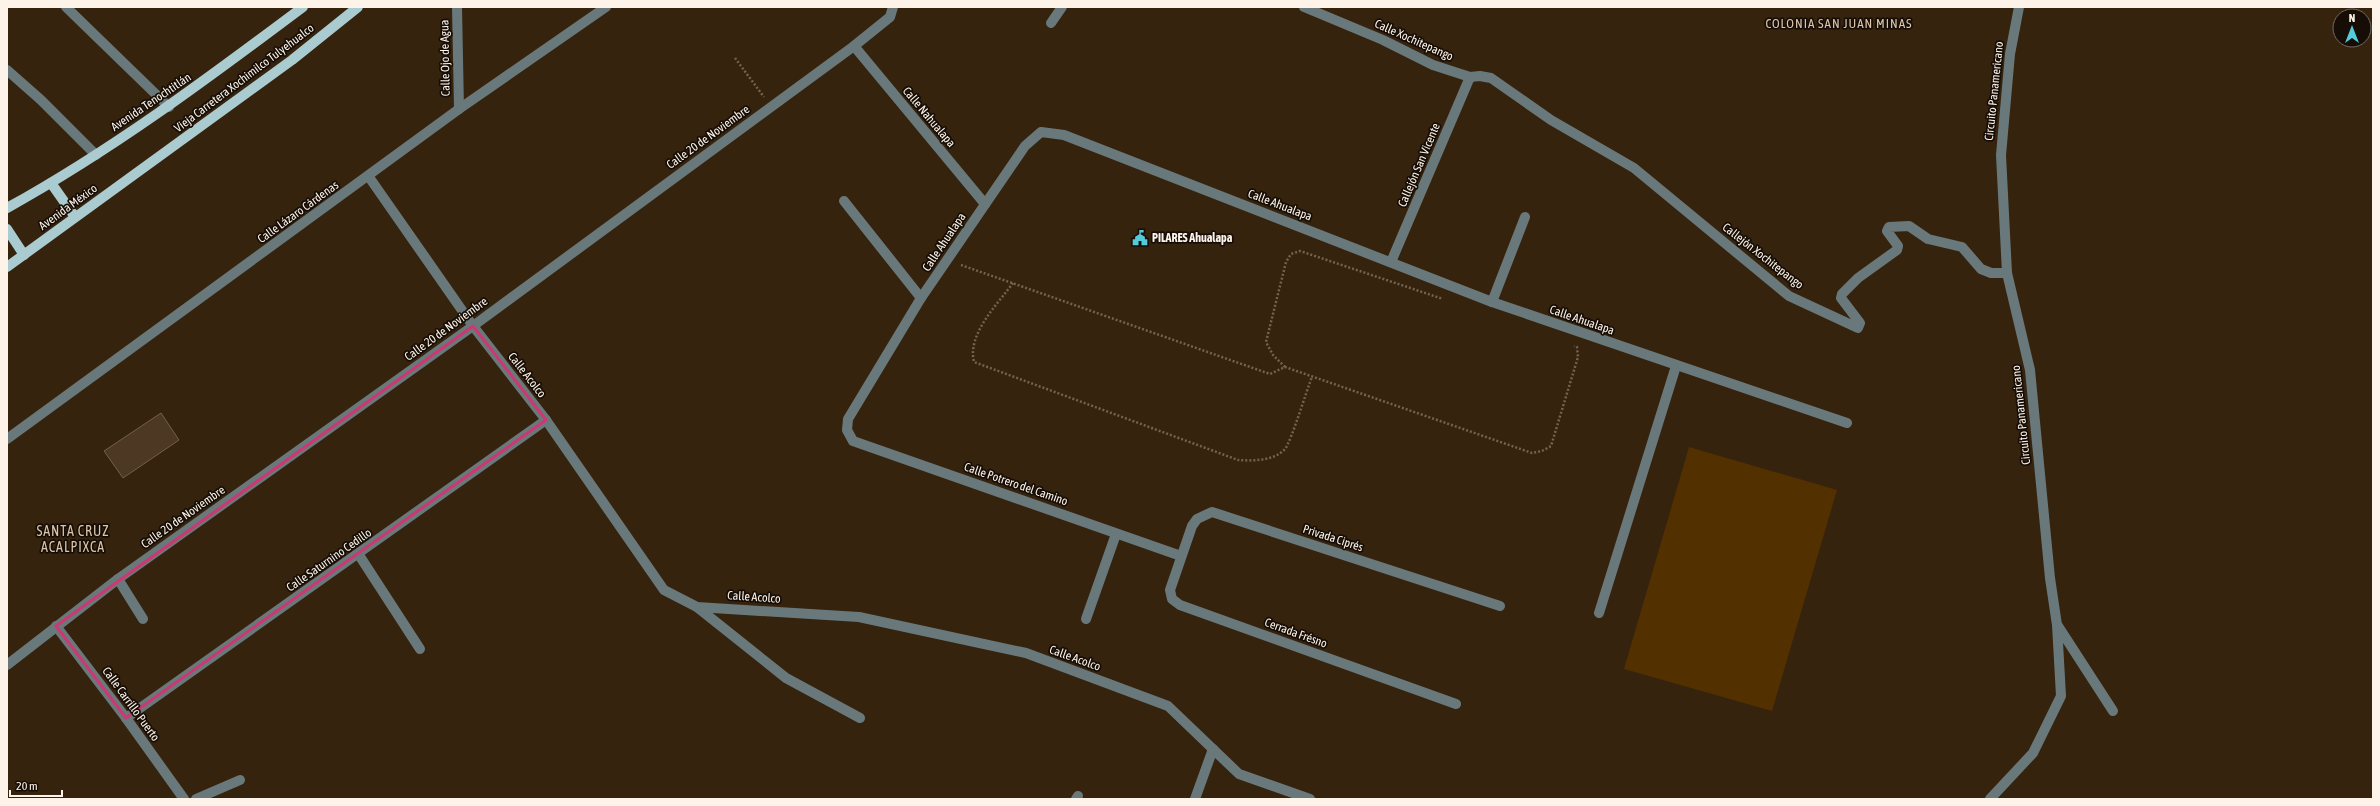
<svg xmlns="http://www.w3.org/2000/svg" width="2380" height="806" viewBox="0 0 2380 806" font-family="'Asap Condensed',sans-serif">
<rect width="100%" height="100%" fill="#35230e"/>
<path fill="#533000" d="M1689 447 1837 490 1772 711 1624 669Z"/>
<path fill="#4c3823" stroke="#745f49" d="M161 413 179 440 123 478 104 451Z"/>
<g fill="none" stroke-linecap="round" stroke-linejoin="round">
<g stroke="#736351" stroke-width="2.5" stroke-dasharray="2 2" stroke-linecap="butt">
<path d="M735 58 764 97"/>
<path d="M961 265 1270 374 1285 367 1532 453 1542 451 1551 446 1578 357 1577 347 1574 346"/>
<path d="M1013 283C997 305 967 334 974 362L1238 460C1253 461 1274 461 1285 449 1291 442 1307 389 1312 377"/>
<path d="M1285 367 1273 355 1266 342 1286 262 1291 254 1300 251 1443 299"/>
</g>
<g stroke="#69797b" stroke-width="10">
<path d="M66 7 169 107"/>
<path d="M457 7 459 109"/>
<path d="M1304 7 1383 40 1433 65 1470 77 1480 76 1491 78 1551 120 1634 168 1789 296 1858 328 1860 323 1841 298 1842 294 1858 278 1897 250 1898 246 1887 231 1889 227 1909 226 1928 239 1962 247 1981 269 1991 273H2007"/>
<path d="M1051 23 1062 7"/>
<path d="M854 46 985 204"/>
<path d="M7 70 41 100 96 155"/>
<path d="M369 177 473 326 546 420 664 590 697 607 859 617 1026 653 1168 706 1239 774 1310 799"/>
<path d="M844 201 921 298"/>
<path d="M1391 262 1470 77"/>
<path d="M1492 302 1525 217"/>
<path d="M7 439 459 109 606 7"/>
<path d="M359 555 420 649"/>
<path d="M1181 556 853 441 847 430 848 419 921 298 1025 146 1041 132 1064 135 1492 302 1847 423"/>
<path d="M118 579 143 619"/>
<path d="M697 607 786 678 860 718"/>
<path d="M1599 613 1676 366"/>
<path d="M1086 619 1116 534"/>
<path d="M56 626 126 718 184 799"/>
<path d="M2058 626 2113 711"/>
<path d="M7 665 118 579 473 326 854 46 890 17 893 7"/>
<path d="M1456 704 1180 605 1172 599 1170 590 1192 526 1197 519 1212 512 1500 606"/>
<path d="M126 718 546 420"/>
<path d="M196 799 240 780"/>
<path d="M1076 799 1078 796"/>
<path d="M1195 799 1213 749"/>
<path d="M1990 799 2033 753 2061 696 2057 625 2050 578 2030 370 2007 273 2001 155 2010 54 2019 7"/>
</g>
<g stroke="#aaccd1" stroke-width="10">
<path d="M51 183 75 217"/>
<path d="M7 208C112 150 207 79 303 7"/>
<path d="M7 229 24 255"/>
<path d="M7 267 292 60 358 7"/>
</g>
</g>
<path fill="none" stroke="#cb3970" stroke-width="3" stroke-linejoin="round" d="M473 326 546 420 126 718 56 626Z"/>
<defs>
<symbol id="civic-bare" viewBox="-9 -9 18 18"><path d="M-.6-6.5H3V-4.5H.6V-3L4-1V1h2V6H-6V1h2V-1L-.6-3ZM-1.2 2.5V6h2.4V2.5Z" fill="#53cbdb" stroke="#160e06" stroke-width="2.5" paint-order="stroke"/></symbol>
</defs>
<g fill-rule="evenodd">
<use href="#civic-bare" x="1129" y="227" width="22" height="22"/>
</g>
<g text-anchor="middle" stroke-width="3.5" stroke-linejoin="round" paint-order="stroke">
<g font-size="12" fill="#fdf3e9" stroke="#160e06">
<text transform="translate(1414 40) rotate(24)" y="4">Calle Xochitepango</text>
<text transform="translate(445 58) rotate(-91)" y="4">Calle Ojo de Agua</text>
<text transform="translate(244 78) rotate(-37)" y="4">Vieja Carretera Xochimilco Tulyehualco</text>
<text transform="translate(1994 91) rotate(-84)" y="4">Circuito Panamericano</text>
<text transform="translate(151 102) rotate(-34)" y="4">Avenida Tenochtitlán</text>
<text transform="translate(929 117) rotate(50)" y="4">Calle Nahualapa</text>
<text transform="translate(708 137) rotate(-36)" y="4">Calle 20 de Noviembre</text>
<text transform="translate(1419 165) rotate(-67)" y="4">Callejón San Vicente</text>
<text transform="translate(1280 205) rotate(21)" y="4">Calle Ahualapa</text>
<text transform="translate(68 207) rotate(-36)" y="4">Avenida México</text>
<text transform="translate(298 212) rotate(-36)" y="4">Calle Lázaro Cárdenas</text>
<text transform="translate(944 242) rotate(-56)" y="4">Calle Ahualapa</text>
<text transform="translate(1763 256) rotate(38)" y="4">Callejón Xochitepango</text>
<text transform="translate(1582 320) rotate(19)" y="4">Calle Ahualapa</text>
<text transform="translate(446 329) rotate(-36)" y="4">Calle 20 de Noviembre</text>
<text transform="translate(527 375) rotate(52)" y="4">Calle Acolco</text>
<text transform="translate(2021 415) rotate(-96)" y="4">Circuito Panamericano</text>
<text transform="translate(1016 484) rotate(19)" y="4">Calle Potrero del Camino</text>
<text transform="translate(183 517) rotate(-35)" y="4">Calle 20 de Noviembre</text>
<text transform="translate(1333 538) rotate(18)" y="4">Privada Ciprés</text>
<text transform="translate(329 560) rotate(-35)" y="4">Calle Saturnino Cedillo</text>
<text transform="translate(754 597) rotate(4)" y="4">Calle Acolco</text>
<text transform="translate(1296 633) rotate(20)" y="4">Cerrada Frésno</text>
<text transform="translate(1075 658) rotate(20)" y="4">Calle Acolco</text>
<text transform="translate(131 704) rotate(54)" y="4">Calle Carrillo Puerto</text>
</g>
<g font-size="12" font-weight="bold" fill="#fdf3e9" stroke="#160e06" text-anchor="start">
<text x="1152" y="242">PILARES Ahualapa</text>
</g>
<g font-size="13" letter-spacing="1" fill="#ddc5ac" stroke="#160e06">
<text x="1839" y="28">COLONIA SAN JUAN MINAS</text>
</g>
<g font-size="14" letter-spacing="1" fill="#ddc5ac" stroke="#160e06">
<text x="73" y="536">SANTA CRUZ<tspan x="73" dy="16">ACALPIXCA</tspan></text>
</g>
</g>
<rect width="2380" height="806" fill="none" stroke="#fdf3e9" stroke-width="16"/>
<g transform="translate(2352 28)"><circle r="19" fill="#160e06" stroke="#726a61"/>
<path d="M0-3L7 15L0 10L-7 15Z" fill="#53cbdb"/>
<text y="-6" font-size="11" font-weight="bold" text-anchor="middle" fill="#fdf3e9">N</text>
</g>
<path d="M10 790v6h52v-6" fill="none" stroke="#fdf3e9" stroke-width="2"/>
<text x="16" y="790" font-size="12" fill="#fdf3e9" stroke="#160e06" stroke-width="3" paint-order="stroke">20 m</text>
</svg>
